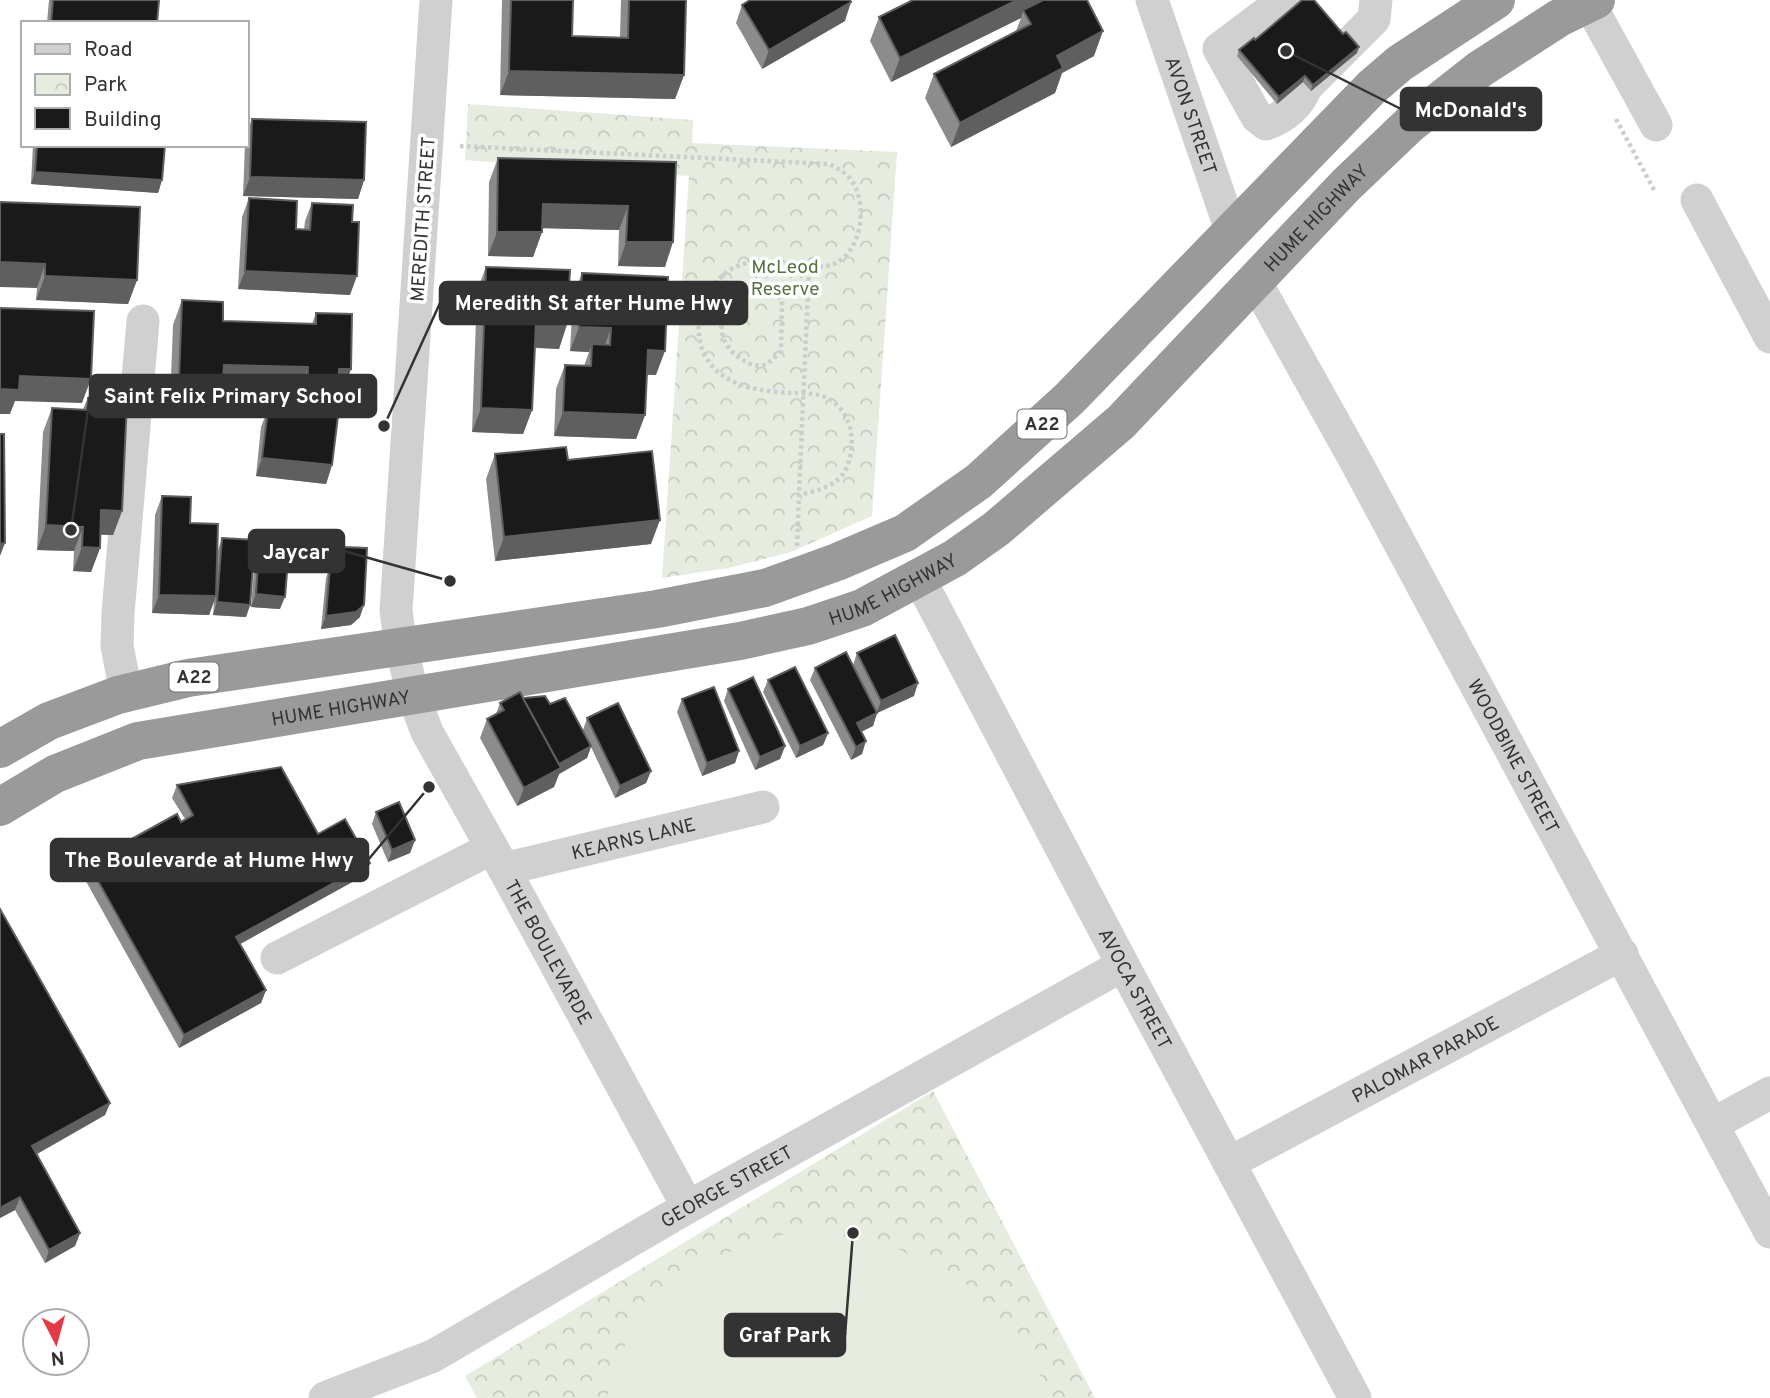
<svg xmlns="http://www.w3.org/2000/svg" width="1770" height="1398" viewBox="0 0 1770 1398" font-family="Overpass,sans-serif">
<defs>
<pattern id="park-crowns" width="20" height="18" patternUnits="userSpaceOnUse" patternTransform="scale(1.75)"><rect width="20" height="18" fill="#e6ecdf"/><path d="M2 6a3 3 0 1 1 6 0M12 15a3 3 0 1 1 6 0" fill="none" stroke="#c6cbc0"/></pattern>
</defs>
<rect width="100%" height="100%" fill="#fff"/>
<g fill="url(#park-crowns)">
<path d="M468 104 693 120 692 143 897 152 872 516 791 552 729 568 662 578 689 176 465 160Z"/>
<path d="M933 1091 1095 1398H477L465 1376Z"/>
</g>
<path fill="#e6ecdf" d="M801 1229 892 1246 971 1287 1051 1389 1054 1398H608V1387L636 1320 708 1259Z"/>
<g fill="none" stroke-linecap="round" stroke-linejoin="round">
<g stroke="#cdcdcd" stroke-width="4.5" stroke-dasharray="3.5 3.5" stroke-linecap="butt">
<path d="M1616 119 1654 190"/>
<path d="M460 146 829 164C837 168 845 172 851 180 869 203 862 255 831 265 824 267 816 267 809 267"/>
<path d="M722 275 735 297"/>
<path d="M768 286 782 301 781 351C776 356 770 363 764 365 756 367 749 364 743 360 720 347 714 320 732 299 741 290 756 287 768 286Z"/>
<path d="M797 546 799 495C815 491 836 487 845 471 858 446 853 409 825 397 815 393 803 393 793 393 766 392 732 388 713 367 684 335 702 279 740 265 764 257 786 265 809 267L799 495"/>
</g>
<g stroke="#d0d0d0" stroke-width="33">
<path id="s1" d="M436 0 396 611 401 647 413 694 427 732 504 869 688 1207"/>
<path id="s2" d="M1152 0 1232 233"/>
<path d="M1284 0 1219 49 1257 117 1266 124C1285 117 1299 105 1306 87L1374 19 1376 0"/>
<path d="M1589 3 1656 125"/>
<path d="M1697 200 1770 337"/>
<path id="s3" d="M1255 281 1355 460 1770 1232"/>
<path id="s4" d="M919 578 1123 965 1355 1398"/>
<path d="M126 692 117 646 118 613 143 321"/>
<path id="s5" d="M504 869 763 807"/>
<path d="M277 958 492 848"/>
<path d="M1713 1124 1770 1093"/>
<path id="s6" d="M1229 1163 1622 954"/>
<path id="s7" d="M325 1398 433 1356 688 1207 1123 965"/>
</g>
<g stroke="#9a9a9a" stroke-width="38">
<path d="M0 749 49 721 118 695 188 678 657 609 765 588 837 562 905 533 979 481 1070 398 1372 87 1400 63 1496 0"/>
<path id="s8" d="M0 807 55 774 138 741 740 641 808 626 862 608 955 558 996 529 1121 422 1346 185 1410 124 1480 69 1559 18 1596 0"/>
</g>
</g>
<g fill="#8c8c8c">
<path d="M49 0H159L157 23H47Z"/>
<path d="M502 0H573L572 36 620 37 621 0H686L684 75 675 99 500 95Z"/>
<path d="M1087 0 1094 56 1062 73 1055 93 951 147 925 98 934 74 1016 31 1021 18 891 82 870 41 879 17Z"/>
<path d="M742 5 845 21 762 69 736 23Z"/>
<path d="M1343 34 1357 53 1311 91 1303 82 1277 104 1237 56 1239 50 1255 40Z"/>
<path d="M252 119 364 180 358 199 243 196 245 145H247V133Z"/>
<path d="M33 145H165L162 180 158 193 31 184Z"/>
<path d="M498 158 676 162 665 267 618 266 619 230 542 228V232L533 257 488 256 489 182Z"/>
<path d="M249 198 296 229 304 230 305 221 312 203 350 295 238 289 242 217Z"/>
<path d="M0 202 137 280 128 304 36 300 37 288Z"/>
<path d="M486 267 567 324 559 349 535 348 532 410 523 434 472 432 477 291Z"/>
<path d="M582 273 656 375H647L645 415 636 439 554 436 556 389 565 365 584 366 589 352 570 351 573 297Z"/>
<path d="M182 300 223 321 312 324 316 313 351 369 342 393H336L329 414 308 413 332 465 326 484 256 476 261 427 268 409 299 412V392L220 389 214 405 170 404 173 325Z"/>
<path d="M88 398 122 511 113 535H100V548L91 572 73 571 74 551 37 550 43 432 52 408 83 409Z"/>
<path d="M495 454 568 460 651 544 495 561 486 479Z"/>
<path d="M162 496 190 523 217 562 218 550 222 538 250 605 246 617 213 615 214 601 209 615 152 613 155 515Z"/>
<path d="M259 546 280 609 251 607 255 558Z"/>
<path d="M343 547 360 617 351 625 321 629 326 578 330 566H338V560Z"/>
<path d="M857 653 914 696 877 713 873 726 861 732 862 754 851 760 810 680 815 668 853 665Z"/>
<path d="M768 680 828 733 823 745 796 758 763 692Z"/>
<path d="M728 689 785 746 780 759 755 770 724 701Z"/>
<path d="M523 698 550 704 583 730 587 718 651 771 646 783 615 798 591 747 587 758 559 774 554 787 517 806 480 738 487 719 496 714 500 703Z"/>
<path d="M682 699 739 751 735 763 702 776 677 712Z"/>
<path d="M177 785 318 834 365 875 240 944 266 990 261 1003 179 1048 83 876 88 863 185 819 172 798Z"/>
<path d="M376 812 415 840 410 853 388 862 372 824Z"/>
<path d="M0 909 110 1103 105 1115 37 1154 80 1233 75 1246 45 1263 15 1210 0 1218Z"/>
</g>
<g fill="#5f5f5f">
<path d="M1017 0H1057L1023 10 1021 18 891 82 900 58Z"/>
<path d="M851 2 845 21 762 69 769 50Z"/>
<path d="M1103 31 1094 56 1062 73 1055 93 951 147 960 123 1057 56Z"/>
<path d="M1359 47 1357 53 1311 91 1313 85Z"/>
<path d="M509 71 684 75 675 99 500 95Z"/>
<path d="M1305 76 1303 82 1277 104 1279 97Z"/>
<path d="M35 172 162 180 158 193 31 184Z"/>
<path d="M250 177 364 180 358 199 243 196Z"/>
<path d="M543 204 628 206 619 230 534 228Z"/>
<path d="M497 232H542L533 257 488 256Z"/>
<path d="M626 242H673L665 267 618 266Z"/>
<path d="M0 262 45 264 37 288 0 287Z"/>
<path d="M245 271 357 276 350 295 238 289Z"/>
<path d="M45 276 137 280 128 304 36 300Z"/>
<path d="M536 323 567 324 559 349 527 347Z"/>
<path d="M579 327 611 328 602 353 592 344 589 352 570 351Z"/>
<path d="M648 350 665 351 656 375 639 374Z"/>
<path d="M224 365 308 367 299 392 220 389 214 405 170 404 179 379Z"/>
<path d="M339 369H351L342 393H336L329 414 299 413 307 388Z"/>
<path d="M20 376 91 379 82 403 15 401 10 414H0V389Z"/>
<path d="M481 408 532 410 523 434 472 432Z"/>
<path d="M563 412 645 415 636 439 554 436Z"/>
<path d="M262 458 332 465 326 484 256 476Z"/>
<path d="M101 510 122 511 113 535 92 534Z"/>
<path d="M660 520 651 544 495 561 504 537Z"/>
<path d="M46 525 83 527 74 551 37 550Z"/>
<path d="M5 543 0 556V544Z"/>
<path d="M82 547 100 548 91 572 73 571Z"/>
<path d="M256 594 285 597 280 609 251 607Z"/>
<path d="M159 595 216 596 209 615 152 613Z"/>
<path d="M217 602 250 605 246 617 213 615Z"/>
<path d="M364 605 360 617 351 625 321 629 326 616Z"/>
<path d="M918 683 914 696 877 713 873 726 852 736 857 723 876 714 881 701Z"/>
<path d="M828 733 823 745 796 758 800 746Z"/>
<path d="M866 741 862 754 851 760 856 747Z"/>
<path d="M591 746 587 758 559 774 554 787 517 806 524 788 557 765Z"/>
<path d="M785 746 780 759 755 770 760 757Z"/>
<path d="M739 751 735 763 702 776 707 763Z"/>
<path d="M651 771 646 783 615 798 620 786Z"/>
<path d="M415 840 410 853 388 862 392 850Z"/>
<path d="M370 863 365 875 231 949 236 937Z"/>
<path d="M266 990 261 1003 179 1048 184 1035Z"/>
<path d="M110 1103 105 1115 28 1159 32 1146Z"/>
<path d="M20 1197 15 1210 0 1218V1208Z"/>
<path d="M80 1233 75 1246 45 1263 49 1250Z"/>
</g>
<g fill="#1a1a1a" stroke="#5f5f5f" stroke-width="2">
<path d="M53 0H159L157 23H51Z"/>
<path d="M511 0H573L572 36 628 38 629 0H686L684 75 509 71Z"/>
<path d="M750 0H850L851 2 769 50 742 5Z"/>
<path d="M913 0H1017L900 58 879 17Z"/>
<path d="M1043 0H1087L1103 31 1057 56 1063 68 960 123 934 74 1031 24 1023 10Z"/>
<path d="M1302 0H1314L1343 34 1346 32 1359 47 1313 85 1305 76 1279 97 1239 50 1254 38 1255 40Z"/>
<path d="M252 119 366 122 364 180 250 177Z"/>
<path d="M37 145H165L162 180 35 172Z"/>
<path d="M498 158 676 162 673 242H626L628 206 543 204 542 232H497Z"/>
<path d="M249 198 297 201 296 229 310 230 312 203 353 205 352 222H359L357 276 245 271Z"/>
<path d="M0 202 140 207 137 280 45 276V264L0 262Z"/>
<path d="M486 267 570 270 567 324 536 323 532 410 481 408Z"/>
<path d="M582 273 668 277 665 351 648 350 645 415 563 412 565 365 591 366 592 344 610 345 611 328 579 327Z"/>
<path d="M182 300 223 302V321L316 324V313L352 314 351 369H339L338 389 307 388 308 367 224 365 223 381 179 379Z"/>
<path d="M0 308 94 311 91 379 20 376 19 390 0 389Z"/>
<path d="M88 398 127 400 122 511 101 510 100 548 82 547 83 527 46 525 52 408 87 410Z"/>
<path d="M268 409 338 416 332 465 262 458Z"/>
<path d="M0 434H4L5 543 0 544Z"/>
<path d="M566 447 568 460 652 451 660 520 504 537 495 454Z"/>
<path d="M162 496 191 497 190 523 218 524 216 596 159 595Z"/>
<path d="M222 538 255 540 250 605 217 602Z"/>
<path d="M259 546 289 548 285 597 256 594Z"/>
<path d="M343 547 367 548 364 605 356 612 326 616 330 566H341Z"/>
<path d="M895 635 918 683 881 701 857 653Z"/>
<path d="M846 652 877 713 857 723 866 741 856 747 815 668Z"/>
<path d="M795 667 828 733 800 746 768 680Z"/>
<path d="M753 677 785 746 760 757 728 689Z"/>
<path d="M714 687 739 751 707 763 682 699Z"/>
<path d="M520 692 561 768 524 788 487 719 504 710 500 703Z"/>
<path d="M545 696 550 704 565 698 591 746 559 764 523 698Z"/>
<path d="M618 703 651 771 620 786 587 718Z"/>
<path d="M281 767 318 834 345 819 370 863 236 937 266 990 184 1035 88 863 177 814 181 822 193 815 177 785Z"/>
<path d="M399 802 415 840 392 850 376 812Z"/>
<path d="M0 909 110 1103 32 1146 80 1233 49 1250 20 1197 0 1208Z"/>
</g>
<g text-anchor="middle" stroke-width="7" stroke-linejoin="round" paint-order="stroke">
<g fill="#fff" stroke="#707070" stroke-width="2">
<rect x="1017.5" y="409.5" width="49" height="29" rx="5"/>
<rect x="169.5" y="662.5" width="49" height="29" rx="5"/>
</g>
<g font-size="18" font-weight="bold" fill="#333">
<text x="1042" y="430">A22</text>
<text x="194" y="683">A22</text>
</g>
<g font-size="19" fill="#333" stroke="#fff">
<text dy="7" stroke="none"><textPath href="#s2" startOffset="122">AVON STREET</textPath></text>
<text transform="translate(422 219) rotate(-86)" y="7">MEREDITH STREET</text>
<text dy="7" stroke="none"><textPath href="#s8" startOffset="1493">HUME HIGHWAY</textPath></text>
<text dy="7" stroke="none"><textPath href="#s8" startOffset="926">HUME HIGHWAY</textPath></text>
<text dy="7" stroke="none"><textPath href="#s8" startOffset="359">HUME HIGHWAY</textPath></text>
<text dy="7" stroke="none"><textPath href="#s3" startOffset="541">WOODBINE STREET</textPath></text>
<text dy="7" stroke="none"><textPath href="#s5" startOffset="133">KEARNS LANE</textPath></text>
<text dy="7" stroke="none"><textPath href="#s1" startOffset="989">THE BOULEVARDE</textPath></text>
<text dy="7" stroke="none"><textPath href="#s4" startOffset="464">AVOCA STREET</textPath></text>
<text dy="7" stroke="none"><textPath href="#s6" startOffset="222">PALOMAR PARADE</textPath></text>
<text dy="7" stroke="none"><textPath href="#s7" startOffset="455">GEORGE STREET</textPath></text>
</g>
<g font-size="19" fill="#56703f" stroke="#fff">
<text x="785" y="273">McLeod<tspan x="785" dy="22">Reserve</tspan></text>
</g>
</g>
<path fill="none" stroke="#333" stroke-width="2.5" d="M1286 51L1401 109M384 426L440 303M71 530L90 396M450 581L344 551M429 787L368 860M853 1233L845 1335"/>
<g fill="#333" stroke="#fff" stroke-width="2.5">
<circle cx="1286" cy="51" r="7"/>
<circle cx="384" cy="426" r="7"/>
<circle cx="71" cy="530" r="7"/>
<circle cx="450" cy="581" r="7"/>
<circle cx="429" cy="787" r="7"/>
<circle cx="853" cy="1233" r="7"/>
</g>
<g fill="#333" stroke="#333" stroke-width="2.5">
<rect x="1401" y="88" width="140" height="42" rx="7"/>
<rect x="440" y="282" width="307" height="42" rx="7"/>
<rect x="90" y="375" width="286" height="42" rx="7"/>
<rect x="249" y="530" width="95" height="42" rx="7"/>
<rect x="51" y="839" width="317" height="42" rx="7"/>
<rect x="725" y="1314" width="120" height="42" rx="7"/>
</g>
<g font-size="21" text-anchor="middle" font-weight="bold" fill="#fff">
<text x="1471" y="117">McDonald's</text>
<text x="594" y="310">Meredith St after Hume Hwy</text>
<text x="233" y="403">Saint Felix Primary School</text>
<text x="296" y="559">Jaycar</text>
<text x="209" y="867">The Boulevarde at Hume Hwy</text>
<text x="785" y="1342">Graf Park</text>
</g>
<rect x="21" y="21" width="228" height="126" fill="#ffffff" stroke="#adadad" stroke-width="2"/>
<rect x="35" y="44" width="35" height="10" fill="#d0d0d0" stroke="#adadad" stroke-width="2"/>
<text x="84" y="56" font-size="21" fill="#333333">Road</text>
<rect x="35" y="74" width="35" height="21" fill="url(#park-crowns)" stroke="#adadad" stroke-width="2"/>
<text x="84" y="91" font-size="21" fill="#333333">Park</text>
<rect x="35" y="108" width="35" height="21" fill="#1a1a1a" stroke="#adadad" stroke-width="2"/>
<text x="84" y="126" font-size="21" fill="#333333">Building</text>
<g transform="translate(56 1342) rotate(174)"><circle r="33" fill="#ffffff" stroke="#adadad" stroke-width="2"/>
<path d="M0-5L12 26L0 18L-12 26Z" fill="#e63946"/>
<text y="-10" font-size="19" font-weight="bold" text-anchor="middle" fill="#333333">N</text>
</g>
</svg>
